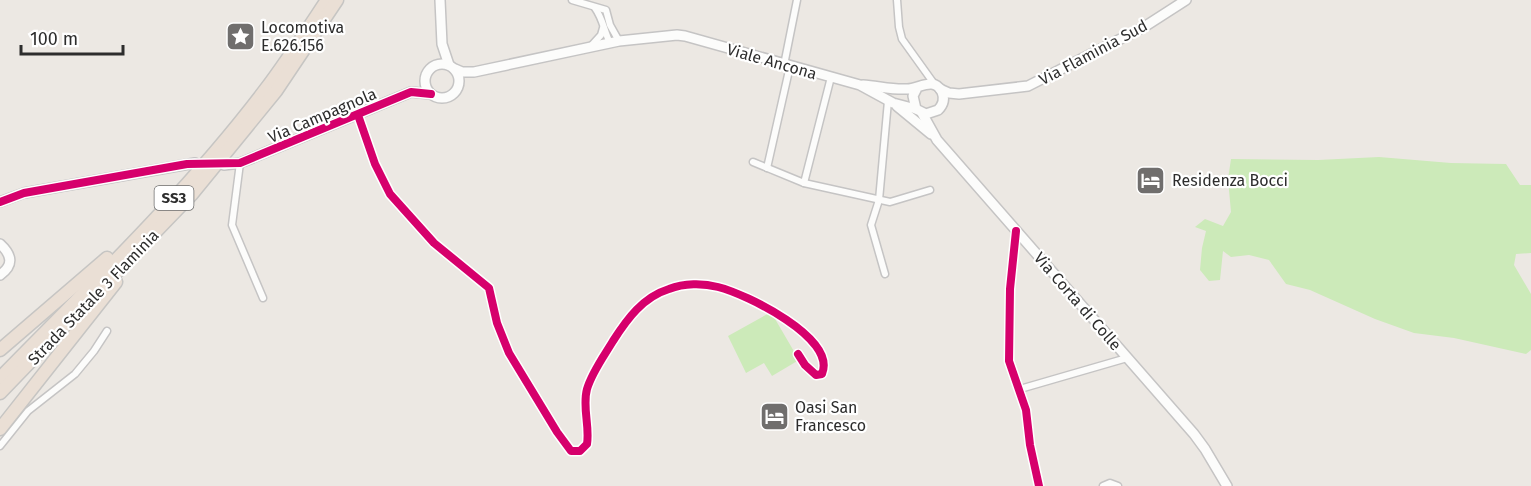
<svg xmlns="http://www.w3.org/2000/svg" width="1531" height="486" viewBox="0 0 1531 486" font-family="'Fira Sans',sans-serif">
<rect width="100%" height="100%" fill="#ece8e3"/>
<g fill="#cceab9">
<path d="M1379 157 1451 163 1506 164 1520 185H1531V253L1516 254 1514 265 1531 294V350L1526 354 1454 338 1414 333 1375 319 1310 290 1286 284 1269 260 1249 255 1231 257 1223 251 1220 280 1209 281 1200 270 1202 248 1206 231 1195 227 1205 219 1223 226 1231 212 1228 179 1231 159 1318 160Z"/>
<path d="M771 312 799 360 772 376 764 363 746 373 728 336Z"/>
</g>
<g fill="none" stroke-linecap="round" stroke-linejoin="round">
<defs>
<g id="street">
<path d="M572 0 606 10 610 25 619 41"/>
<path d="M897 0 899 27 902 39 935 85"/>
<path d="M595 8C603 19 604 31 610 43"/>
<path d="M591 46 601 35 603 28"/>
<path d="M784 65 797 0"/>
<path d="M358 115 375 164 390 194 434 243 489 288 497 323 509 353 557 432 571 451H580L587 444C590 426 582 407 587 389 592 372 604 356 613 341 627 319 643 297 669 289 684 283 703 283 718 287 746 294 837 338 822 374L816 375 805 365 798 354"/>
<path d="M753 162 804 183 890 202 930 190"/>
<path d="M240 163 232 225 263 298"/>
<path d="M767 168 790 66"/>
<path d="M804 183 831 77"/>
<path d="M1016 231 1010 289 1009 361 1026 410 1030 445 1039 486"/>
<path d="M885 274 871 225 879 200 888 101"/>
<path d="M1020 389 1127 358"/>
<path d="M0 446 28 411 75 374 94 351 107 331"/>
<path d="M1103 486 1110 483 1118 486"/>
</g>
<g id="secondary">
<path d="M440 0 442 44 449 65"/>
<circle cx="442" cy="81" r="17"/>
<path d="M455 69 462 72H474L619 41 677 35 685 36 860 85 893 103 916 109"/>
<path d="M863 85C878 86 892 90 907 89 919 89 934 76 942 92 945 99 943 105 938 110L926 114 916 109 913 96 917 88"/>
<path d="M940 89 949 93 959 94 1028 86 1144 27 1186 0"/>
<path d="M897 106 931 134"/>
<path d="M922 113 937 140 1194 434 1205 449 1227 486"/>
<path d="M224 165 240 163 250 159 411 92 431 94"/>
<path d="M0 202 24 193 195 163"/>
<path d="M0 244C12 255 14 265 0 275"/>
</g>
<g id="highway">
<path d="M0 350 107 258"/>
<path d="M0 378C91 285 186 194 265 90 287 61 307 30 327 0"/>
<path d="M0 393 192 194 276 91 337 0"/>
<path d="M0 429 116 282"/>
</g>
</defs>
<use href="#street" stroke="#c5c4c4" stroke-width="9"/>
<use href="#secondary" stroke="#c5c4c4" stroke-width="12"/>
<use href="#highway" stroke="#c6c5c3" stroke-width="15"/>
<use href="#street" stroke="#fcfcfb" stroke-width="6"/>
<use href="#secondary" stroke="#fcfcfb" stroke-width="9"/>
<use href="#highway" stroke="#eadfd5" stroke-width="12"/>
<defs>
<g id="cycleway">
<path d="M358 115 375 164 390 194 434 243 489 288 497 323 509 353 557 432 571 451H580L587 444C590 426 582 407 587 389 592 372 604 356 613 341 627 319 643 297 669 289 684 283 703 283 718 287 746 294 837 338 822 374L816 375 805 365 798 354"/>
<path d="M0 202 24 193 187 164 240 163 411 92 431 94"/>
<path d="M1016 231 1010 289 1009 361 1026 410 1030 445 1039 486"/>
</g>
</defs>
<use href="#cycleway" stroke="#fff" stroke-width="11"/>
<use href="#cycleway" stroke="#d6006c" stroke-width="8"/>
</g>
<defs>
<symbol id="sight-square" viewBox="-11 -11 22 22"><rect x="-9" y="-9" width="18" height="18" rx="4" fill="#706e6d" stroke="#fff"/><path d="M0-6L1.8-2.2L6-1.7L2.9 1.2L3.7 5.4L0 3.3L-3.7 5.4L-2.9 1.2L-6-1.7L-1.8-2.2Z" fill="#fff"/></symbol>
<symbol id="hotel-square" viewBox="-11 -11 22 22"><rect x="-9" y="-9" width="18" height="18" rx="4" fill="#706e6d" stroke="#fff"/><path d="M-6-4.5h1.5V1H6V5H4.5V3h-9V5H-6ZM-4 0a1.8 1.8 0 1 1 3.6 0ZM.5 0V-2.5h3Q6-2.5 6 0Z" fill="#fff"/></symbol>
</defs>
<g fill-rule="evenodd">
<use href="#sight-square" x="224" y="20" width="33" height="33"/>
<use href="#hotel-square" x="1134" y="164" width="33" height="33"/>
<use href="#hotel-square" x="758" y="400" width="33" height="33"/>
</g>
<g text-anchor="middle" stroke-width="4.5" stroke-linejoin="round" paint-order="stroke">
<rect fill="#fff" stroke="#6c6c6c" stroke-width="1.5" x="154.5" y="186" width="39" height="24" rx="4.5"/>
<g font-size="15" font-weight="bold" fill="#2d2d2d">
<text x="174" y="203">SS3</text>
</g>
<g font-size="16" fill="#2d2d2d" stroke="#fff" text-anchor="start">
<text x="261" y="33">Locomotiva<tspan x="261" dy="18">E.626.156</tspan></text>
<text x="1172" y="186">Residenza Bocci</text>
<text x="795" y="413">Oasi San<tspan x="795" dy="18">Francesco</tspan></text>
</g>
<g font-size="16" fill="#2d2d2d" stroke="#fff">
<text transform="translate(1093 52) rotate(-28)" y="6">Via Flaminia Sud</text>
<text transform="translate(772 61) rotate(16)" y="6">Viale Ancona</text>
<text transform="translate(322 115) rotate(-23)" y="6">Via Campagnola</text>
<text transform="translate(93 297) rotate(-46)" y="6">Strada Statale 3 Flaminia</text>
<text transform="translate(1078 301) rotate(49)" y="6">Via Corta di Colle</text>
</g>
</g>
<path d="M21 45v9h102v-9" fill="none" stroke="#2d2d2d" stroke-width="3"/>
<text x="30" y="45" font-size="18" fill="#2d2d2d" stroke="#ffffff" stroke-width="4.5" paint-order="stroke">100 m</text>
</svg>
